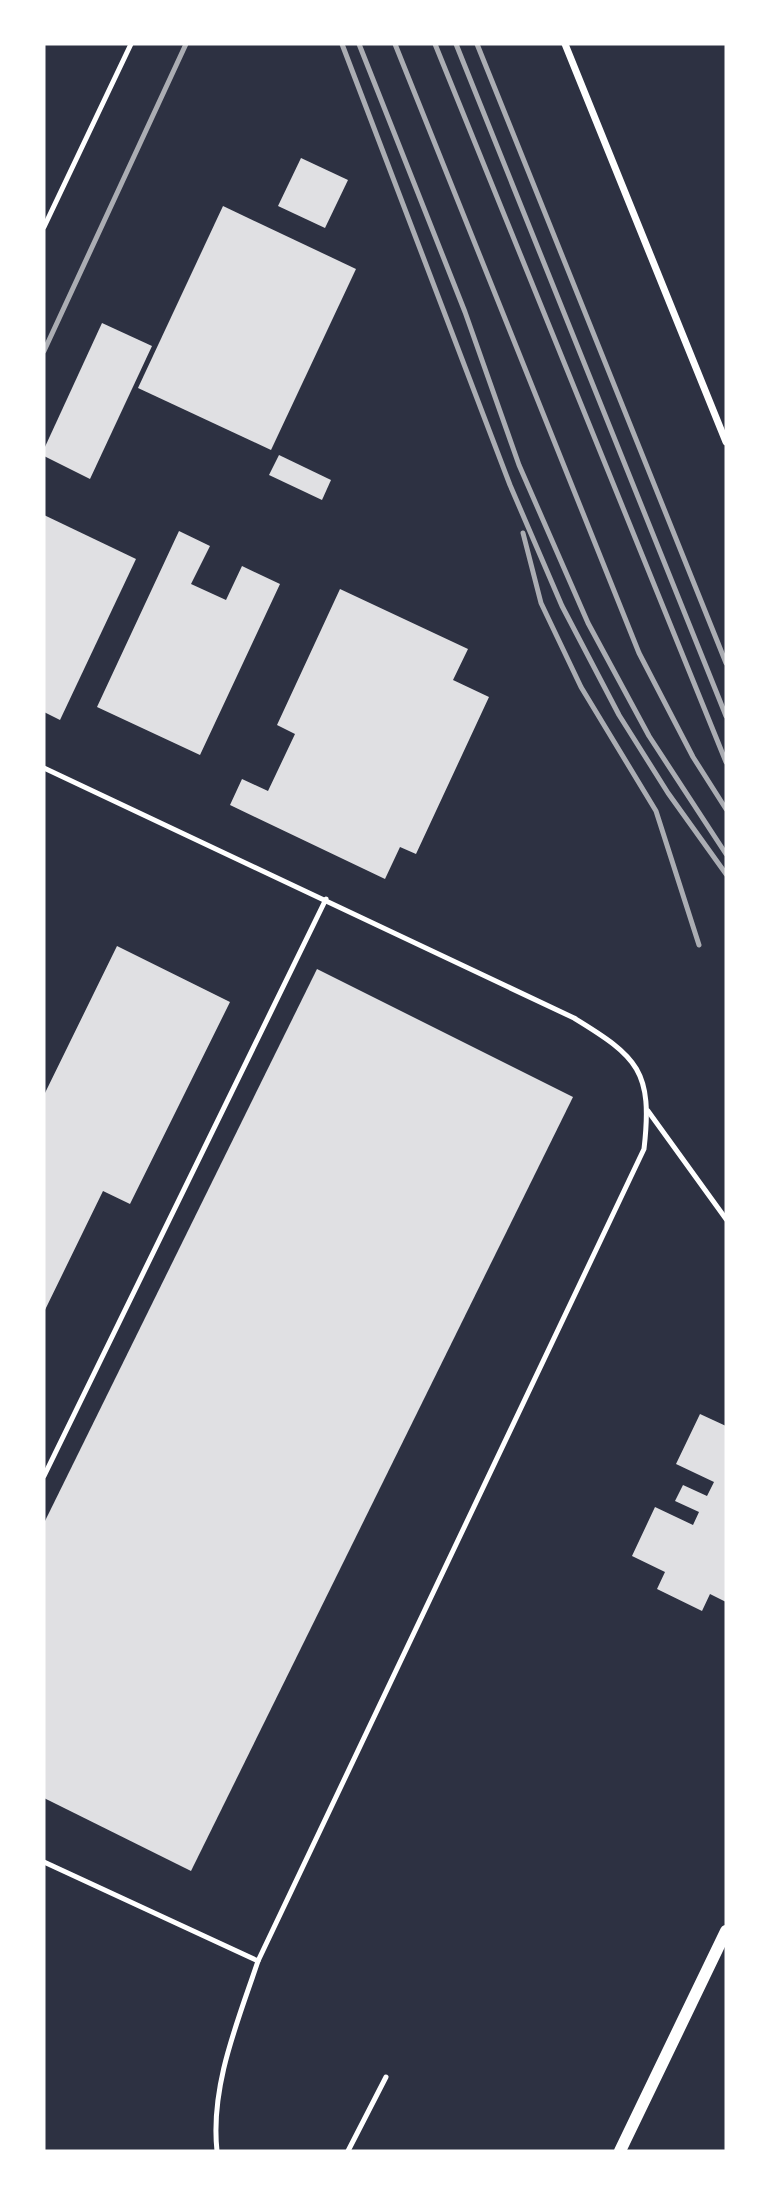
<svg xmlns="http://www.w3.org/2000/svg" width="770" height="2195" viewBox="0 0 770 2195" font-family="Montserrat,sans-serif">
<rect width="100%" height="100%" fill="#2d3142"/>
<g fill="#e0e0e3">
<path d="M301 158 348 180 325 228 278 206Z"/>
<path d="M223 206 356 269 271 450 138 388Z"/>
<path d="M102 323 152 346 90 479 44 456V449Z"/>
<path d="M279 455 331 480 322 500 269 475Z"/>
<path d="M44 515 136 559 60 720 44 712Z"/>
<path d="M179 531 210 546 191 584 226 600 242 566 280 584 200 755 97 707Z"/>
<path d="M340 589 468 649 453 680 489 697 416 854 400 847 385 879 230 805 242 779 268 791 295 734 277 725Z"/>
<path d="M117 946 230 1002 130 1204 103 1191 44 1312V1095Z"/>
<path d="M317 969 573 1097 191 1871 44 1798V1523Z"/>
<path d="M700 1414 726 1426V1602L710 1594 702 1611 657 1589 665 1572 632 1556 655 1507 693 1525 699 1512 675 1501 683 1485 707 1496 714 1482 676 1464Z"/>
</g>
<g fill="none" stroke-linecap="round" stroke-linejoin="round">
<g stroke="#fff" stroke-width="5">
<path d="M44 227 131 44"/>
<path d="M44 768 574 1018C638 1057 653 1071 644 1149L258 1961C238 2021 210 2086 217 2151"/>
<path d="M648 1111 726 1219"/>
<path d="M44 1476 326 899"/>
<path d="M44 1862 258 1961"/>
<path d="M348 2151 386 2077"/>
</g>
<path stroke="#fff" stroke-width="7" d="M565 44 726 442"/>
<path stroke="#fff" stroke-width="12" d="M620 2151 726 1931"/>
<g stroke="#abadb3" stroke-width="5">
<path d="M342 44 510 485 562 606 619 715 668 793 726 874"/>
<path d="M359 44 465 312 519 465 588 623 649 736 726 854"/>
<path d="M395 44 639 653 693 757 726 809"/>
<path d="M435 44 726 762"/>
<path d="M456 44 726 716"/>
<path d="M477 44 726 663"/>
<path d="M44 351 186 44"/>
<path d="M523 533 541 603 581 687 656 811 699 945"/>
</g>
</g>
<rect width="770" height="2195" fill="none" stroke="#ffffff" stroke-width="91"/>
</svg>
